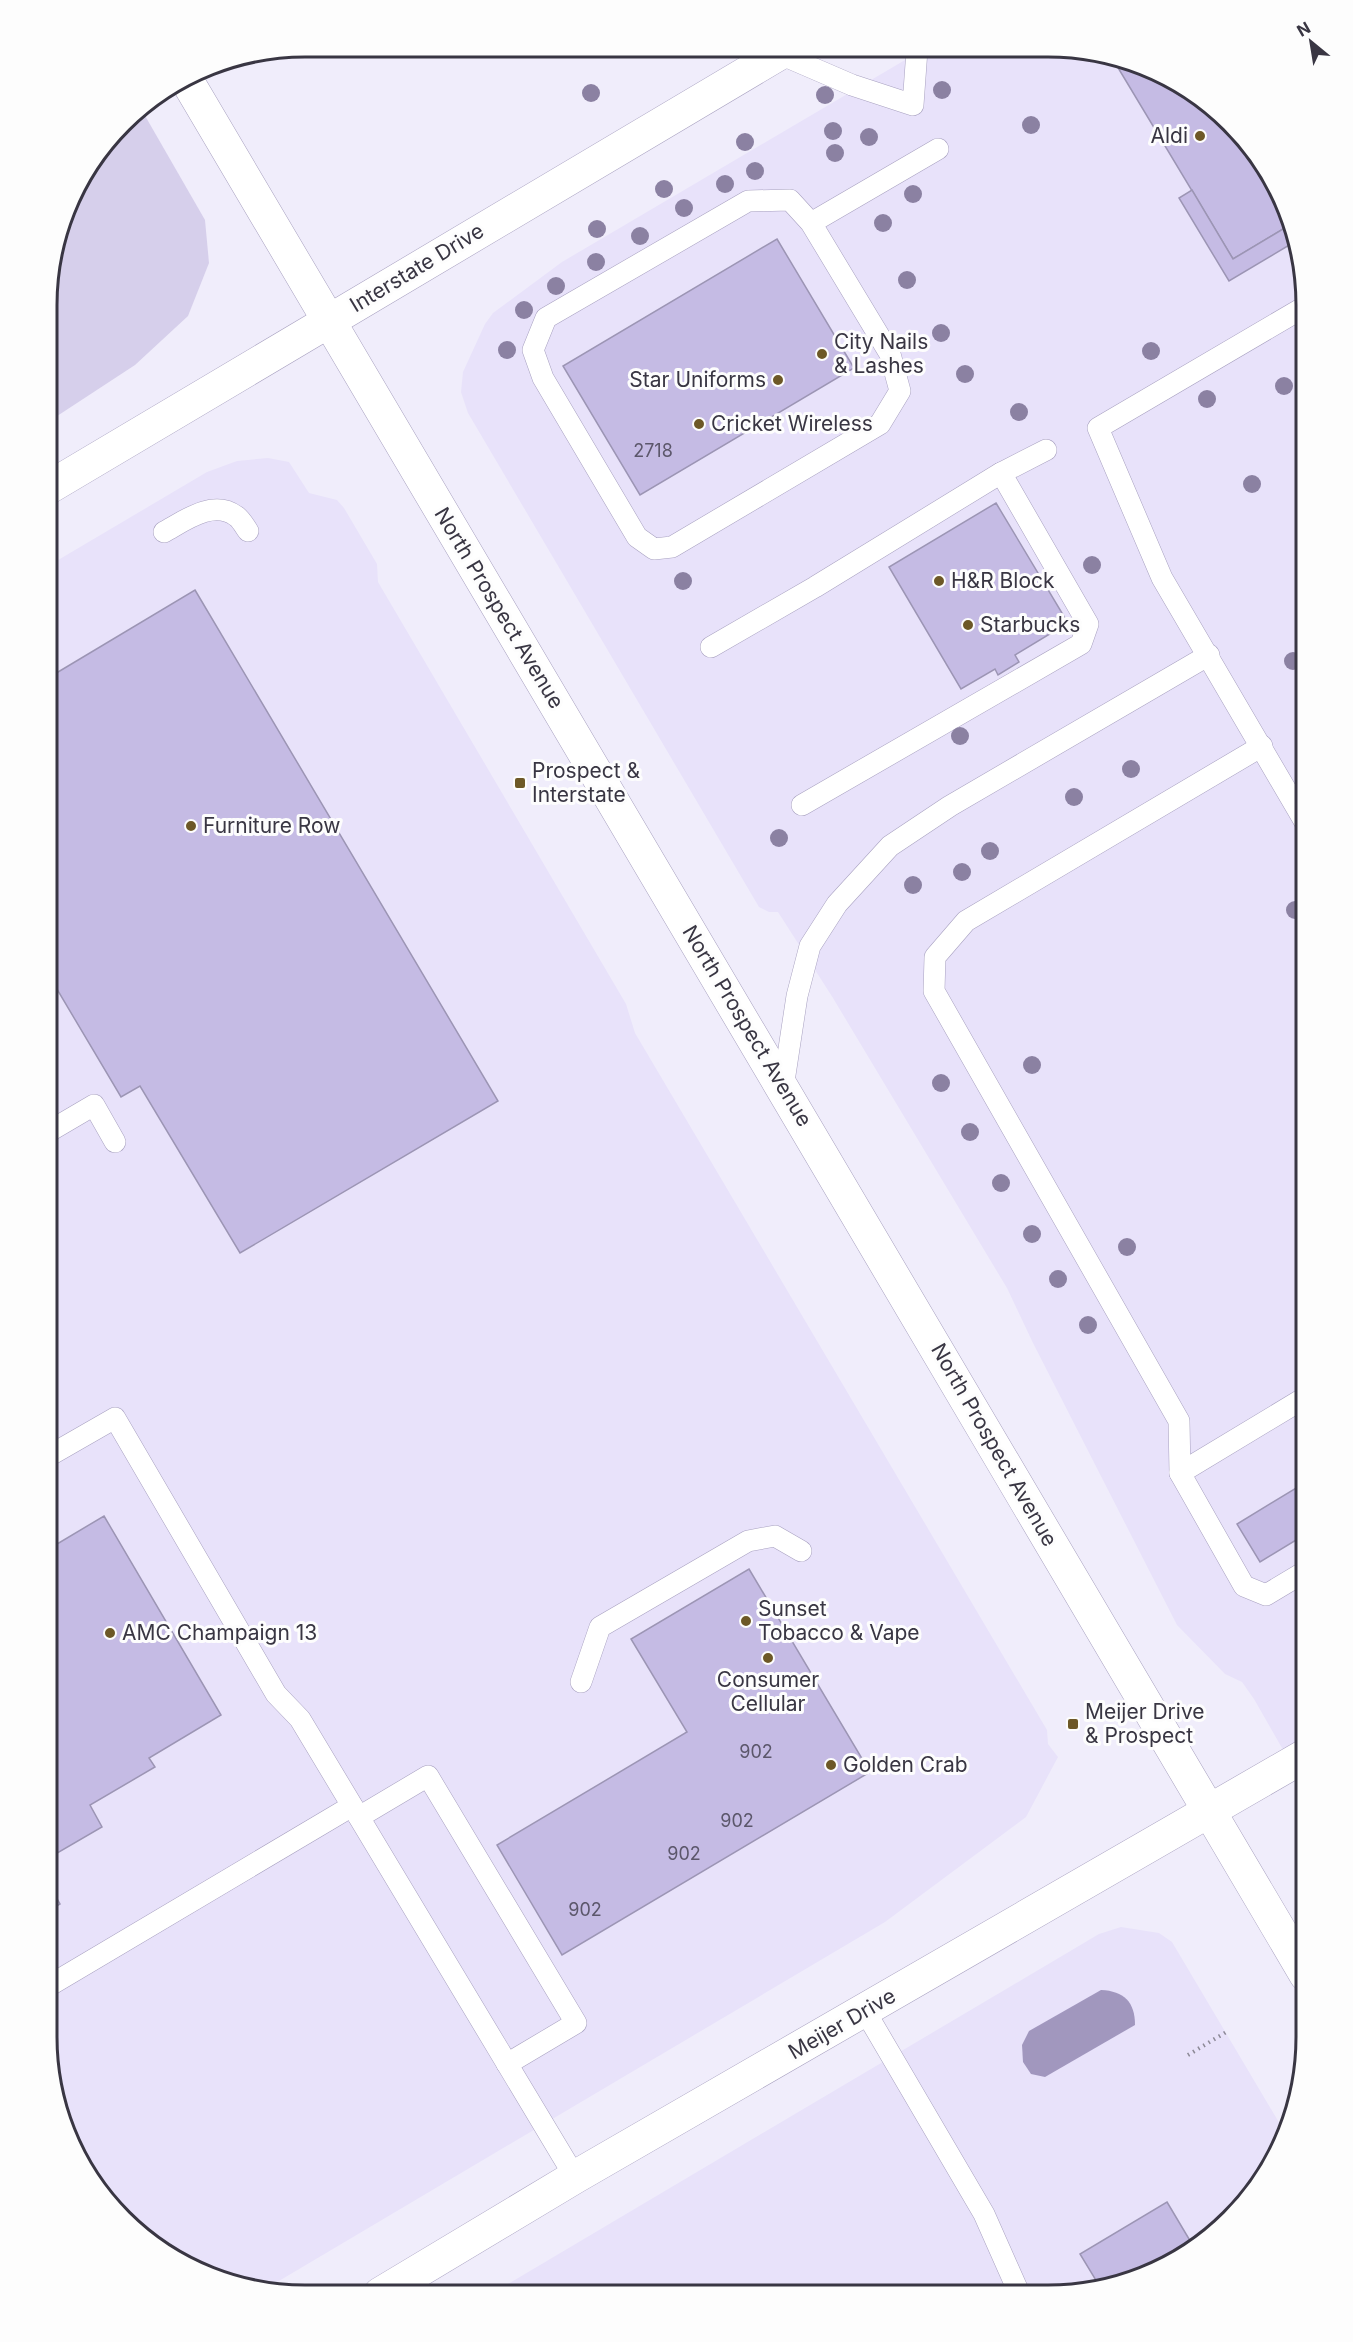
<svg xmlns="http://www.w3.org/2000/svg" width="1353" height="2342" viewBox="0 0 1353 2342" font-family="Inter,sans-serif">
<rect width="100%" height="100%" fill="#f0edfb"/>
<g fill="#e8e2fa">
<path d="M922 50 1098 51 1162 73 1218 110 1263 161 1293 221 1306 305V1790L1254 1699 1242 1682 1225 1674 1177 1625 1033 1343 1007 1288 833 998 778 912H769L759 907 468 413 461 392 463 372 485 324 493 313 562 262Z"/>
<path d="M268 458 289 462 309 493 337 500 344 508 377 564 378 582 626 1004 635 1033 1047 1730 1048 1744 1058 1757 1026 1817 885 1922 262 2291 206 2276 135 2232 90 2181 60 2121 47 2037 48 566 207 472 237 461Z"/>
<path d="M1121 1927 1159 1933 1172 1942 1287 2136 1253 2195 1192 2252 1132 2282 1048 2295 491 2294 1099 1934Z"/>
</g>
<path fill="#d6cfeb" d="M140 107 205 220 209 263 188 316 135 365 48 422 49 271 73 190 134 111Z"/>
<path fill="#a197be" d="M1101 1990C1124 1991 1135 2002 1135 2025L1045 2077 1031 2074 1023 2062 1022 2045 1029 2031Z"/>
<g fill="#c5bbe4" stroke="#9c95b4" stroke-width="1.5">
<path d="M1111 56 1162 73 1218 110 1263 161 1293 223 1233 259Z"/>
<path d="M1192 190 1233 259 1293 223 1296 241 1229 281 1179 198Z"/>
<path d="M777 239 854 368 640 495 563 366Z"/>
<path d="M996 503 1068 623 1015 655 1019 662 998 675 995 669 961 689 889 567Z"/>
<path d="M195 590 498 1101 240 1253 140 1086 121 1097 48 974V678Z"/>
<path d="M1306 1482V1534L1260 1562 1237 1524Z"/>
<path d="M104 1516 221 1715 149 1758 155 1767 90 1805 102 1827 47 1859V1550Z"/>
<path d="M749 1569 870 1772 562 1955 497 1845 687 1732 631 1639Z"/>
<path d="M47 1881 60 1904 47 1912Z"/>
<path d="M1167 2202 1195 2249 1132 2282 1100 2287 1080 2254Z"/>
</g>
<g fill="none" stroke-linecap="round" stroke-linejoin="round">
<defs>
<g id="lane">
<path d="M780 54 852 85 913 105 917 50"/>
<path d="M811 223 890 354 900 391 880 424 672 547 654 549 637 537 543 378 533 350 546 318 748 201 790 200 811 223 938 149"/>
<path d="M164 532C184 521 213 499 236 516 241 519 245 527 248 531"/>
<path d="M711 647 815 587 1001 473 1046 450"/>
<path d="M1262 746 966 921 935 957 934 991 1179 1421 1180 1473 1244 1586 1266 1595 1306 1571"/>
<path d="M802 805 1081 644 1088 624 1001 473"/>
<path d="M1306 824 1162 578 1098 428 1306 306"/>
<path d="M783 1088 797 996 810 946 837 904 890 846 950 806 1209 655"/>
<path d="M48 1132 94 1105 115 1142"/>
<path d="M47 1457 115 1418 276 1694 300 1719 575 2177"/>
<path d="M1180 1473 1306 1397"/>
<path d="M581 1682 600 1627 748 1541 775 1536 801 1551"/>
<path d="M359 1817 428 1776 576 2023 507 2064"/>
<path d="M47 1987 352 1806"/>
<path d="M865 2011 984 2214 1020 2295"/>
</g>
<g id="secondary">
<path d="M186 79 329 321"/>
<path d="M48 488 787 49"/>
<path d="M380 2294 575 2177 1306 1755"/>
</g>
<path id="primary" d="M329 321 1306 1975"/>
</defs>
<use href="#lane" stroke="#a8a1c0" stroke-width="22"/>
<use href="#secondary" stroke="#a8a1c0" stroke-width="34"/>
<use href="#primary" stroke="#a8a1c0" stroke-width="34"/>
<path stroke="#8c8996" stroke-width="4" stroke-dasharray="1.5 4.5" stroke-linecap="butt" d="M1188 2055 1228 2031"/>
<use href="#lane" stroke="#fff" stroke-width="21"/>
<use href="#secondary" stroke="#fff" stroke-width="33"/>
<use href="#primary" stroke="#fff" stroke-width="33"/>
</g>
<g fill="#8b81a2">
<circle cx="942" cy="90" r="9"/>
<circle cx="591" cy="93" r="9"/>
<circle cx="825" cy="95" r="9"/>
<circle cx="1031" cy="125" r="9"/>
<circle cx="833" cy="131" r="9"/>
<circle cx="869" cy="137" r="9"/>
<circle cx="745" cy="142" r="9"/>
<circle cx="835" cy="153" r="9"/>
<circle cx="755" cy="171" r="9"/>
<circle cx="725" cy="184" r="9"/>
<circle cx="664" cy="189" r="9"/>
<circle cx="913" cy="194" r="9"/>
<circle cx="684" cy="208" r="9"/>
<circle cx="883" cy="223" r="9"/>
<circle cx="597" cy="229" r="9"/>
<circle cx="640" cy="236" r="9"/>
<circle cx="596" cy="262" r="9"/>
<circle cx="907" cy="280" r="9"/>
<circle cx="556" cy="286" r="9"/>
<circle cx="524" cy="310" r="9"/>
<circle cx="941" cy="333" r="9"/>
<circle cx="507" cy="350" r="9"/>
<circle cx="1151" cy="351" r="9"/>
<circle cx="965" cy="374" r="9"/>
<circle cx="1284" cy="386" r="9"/>
<circle cx="1207" cy="399" r="9"/>
<circle cx="1019" cy="412" r="9"/>
<circle cx="1252" cy="484" r="9"/>
<circle cx="1092" cy="565" r="9"/>
<circle cx="683" cy="581" r="9"/>
<circle cx="1293" cy="661" r="9"/>
<circle cx="960" cy="736" r="9"/>
<circle cx="1131" cy="769" r="9"/>
<circle cx="1074" cy="797" r="9"/>
<circle cx="779" cy="838" r="9"/>
<circle cx="990" cy="851" r="9"/>
<circle cx="962" cy="872" r="9"/>
<circle cx="913" cy="885" r="9"/>
<circle cx="1295" cy="910" r="9"/>
<circle cx="1032" cy="1065" r="9"/>
<circle cx="941" cy="1083" r="9"/>
<circle cx="970" cy="1132" r="9"/>
<circle cx="1001" cy="1183" r="9"/>
<circle cx="1032" cy="1234" r="9"/>
<circle cx="1127" cy="1247" r="9"/>
<circle cx="1058" cy="1279" r="9"/>
<circle cx="1088" cy="1325" r="9"/>
</g>
<g fill="#6d5827" stroke="#fdfdfd" stroke-width="2">
<circle cx="1200" cy="136" r="6"/>
<circle cx="822" cy="354" r="6"/>
<circle cx="778" cy="380" r="6"/>
<circle cx="699" cy="424" r="6"/>
<circle cx="939" cy="581" r="6"/>
<circle cx="968" cy="625" r="6"/>
<rect x="514" y="777" width="12" height="12" rx="3"/>
<circle cx="191" cy="826" r="6"/>
<circle cx="746" cy="1621" r="6"/>
<circle cx="110" cy="1633" r="6"/>
<circle cx="768" cy="1658" r="6"/>
<rect x="1067" y="1718" width="12" height="12" rx="3"/>
<circle cx="831" cy="1765" r="6"/>
</g>
<g text-anchor="middle" stroke-width="6" stroke-linejoin="round" paint-order="stroke">
<g font-size="18" fill="#5c576b">
<text x="653" y="457">2718</text>
<text x="756" y="1758">902</text>
<text x="737" y="1827">902</text>
<text x="684" y="1860">902</text>
<text x="585" y="1916">902</text>
</g>
<g font-size="21" fill="#393643" stroke="#fdfdfd" text-anchor="start">
<text x="1188" y="143" text-anchor="end">Aldi</text>
<text x="834" y="349">City Nails<tspan x="834" dy="24">&amp; Lashes</tspan></text>
<text x="766" y="387" text-anchor="end">Star Uniforms</text>
<text x="711" y="431">Cricket Wireless</text>
<text x="951" y="588">H&amp;R Block</text>
<text x="980" y="632">Starbucks</text>
<text x="532" y="778">Prospect &amp;<tspan x="532" dy="24">Interstate</tspan></text>
<text x="203" y="833">Furniture Row</text>
<text x="758" y="1616">Sunset<tspan x="758" dy="24">Tobacco &amp; Vape</tspan></text>
<text x="122" y="1640">AMC Champaign 13</text>
<text x="768" y="1687" text-anchor="middle">Consumer<tspan x="768" dy="24">Cellular</tspan></text>
<text x="1085" y="1719">Meijer Drive<tspan x="1085" dy="24">&amp; Prospect</tspan></text>
<text x="843" y="1772">Golden Crab</text>
</g>
<g font-size="21" fill="#393643" stroke="#fdfdfd">
<text transform="translate(417 268) rotate(-31)" y="7">Interstate Drive</text>
<text transform="translate(499 608) rotate(59)" y="7">North Prospect Avenue</text>
<text transform="translate(747 1026) rotate(59)" y="7">North Prospect Avenue</text>
<text transform="translate(994 1445) rotate(60)" y="7">North Prospect Avenue</text>
<text transform="translate(842 2024) rotate(-30)" y="7">Meijer Drive</text>
</g>
</g>
<path d="M0 0H1353V2342H0ZM305 57H1048A248 248 0 0 1 1296 305V2037A248 248 0 0 1 1048 2285H305A248 248 0 0 1 57 2037V305A248 248 0 0 1 305 57Z" fill="#fdfdfd" fill-rule="evenodd"/>
<path fill="none" stroke="#393643" stroke-width="3" d="M305 57H1048A248 248 0 0 1 1296 305V2037A248 248 0 0 1 1048 2285H305A248 248 0 0 1 57 2037V305A248 248 0 0 1 305 57Z"/>
<g transform="translate(1311 42) rotate(330)" stroke="#fdfdfd" stroke-width="4.5" paint-order="stroke">
<path d="M0-4.5L10 22L0 15L-10 22Z" fill="#393643"/>
<text y="-9" font-size="16" font-weight="bold" text-anchor="middle" fill="#393643">N</text>
</g>
</svg>
